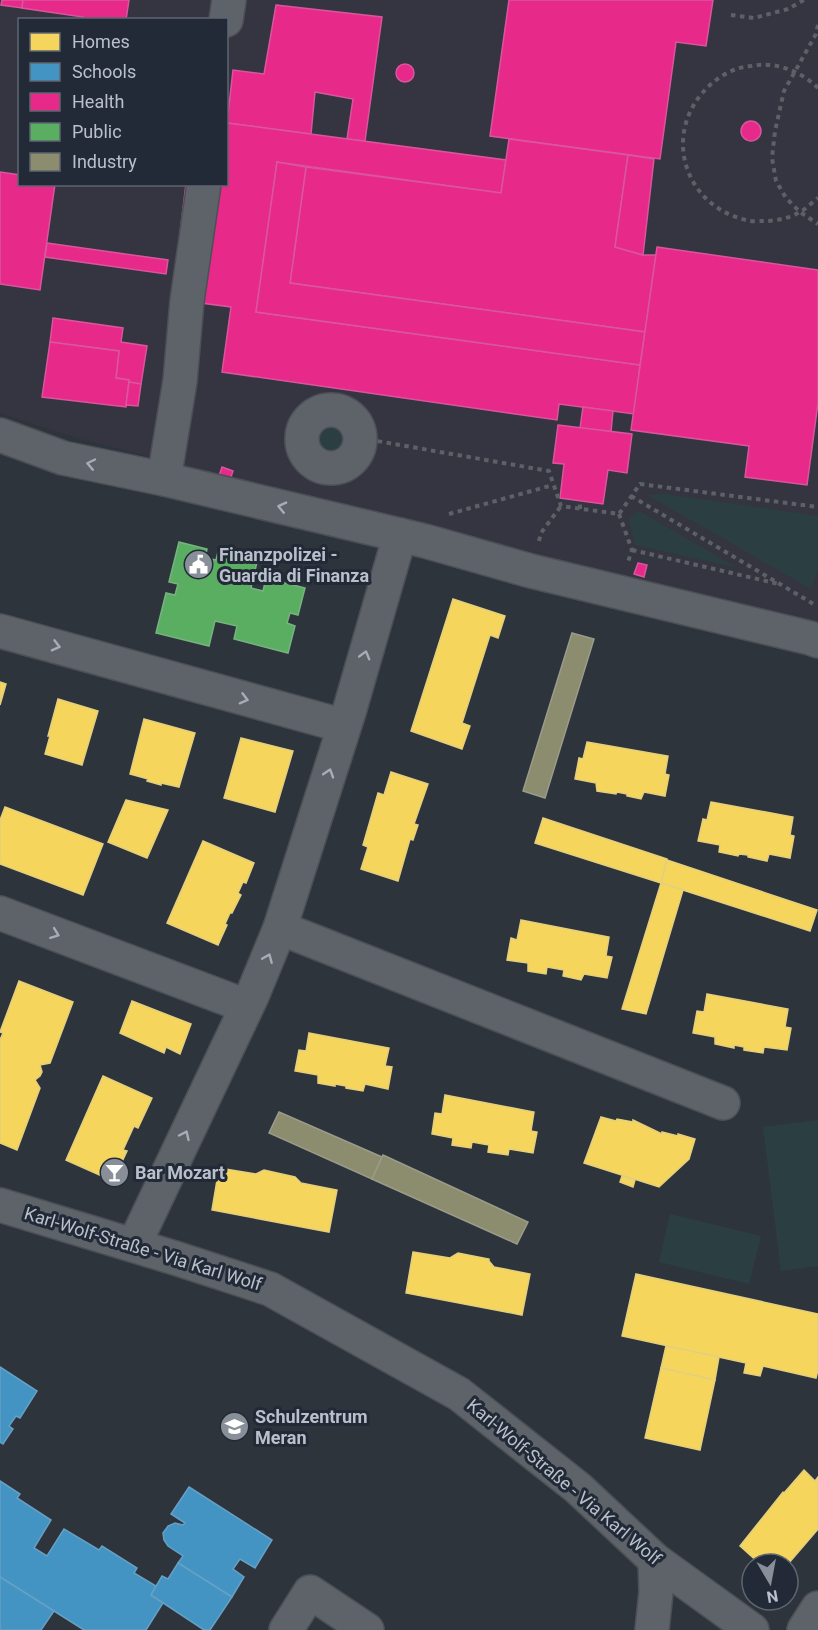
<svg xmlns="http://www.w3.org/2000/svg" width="818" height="1630" viewBox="0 0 818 1630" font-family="Roboto,sans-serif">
<rect width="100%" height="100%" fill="#2e343b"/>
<path fill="#353441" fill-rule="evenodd" d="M0 0H818V627L77 438 0 413ZM20 20H226V184H20Z"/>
<g fill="#2b3f42">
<circle cx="333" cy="440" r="18"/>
<path d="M665 494 818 516V569L811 589 647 495Z"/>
<path d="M639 511 738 568 635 545 629 519Z"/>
<path d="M818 1120V1266L781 1271 763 1127Z"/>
<path d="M670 1214 761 1236 749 1284 659 1262Z"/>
</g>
<g fill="#f6d55c" stroke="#e4cf7d" stroke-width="1.5">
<path d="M453 599 505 616 498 638 490 635 462 723 470 726 462 749 411 731Z"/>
<path d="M0 682 6 684 0 705Z"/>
<path d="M58 699 98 711 82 765 45 754 50 736H48Z"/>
<path d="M144 719 195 733 179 787 161 783V785L147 781 148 779 130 774Z"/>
<path d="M241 738 293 751 275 812 224 798Z"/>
<path d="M587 742 668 756 665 774 669 775 665 796 644 792 641 799 627 796V794L617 792 616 794 597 791 596 783 575 779 579 758 583 759Z"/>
<path d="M391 772 428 784 414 824 418 825 413 840 410 839 398 881 361 869 368 847 363 845 378 793 384 795Z"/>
<path d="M126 800 168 810 147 858 108 842Z"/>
<path d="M711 802 793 817 790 835 794 836 790 858 769 854 767 861 748 857V855L739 854 738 856 719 852 720 845 698 841 703 819 707 820Z"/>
<path d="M5 807 103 844 83 895 0 864V820Z"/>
<path d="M543 818 667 859 661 883 535 843Z"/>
<path d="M203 841 254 863 246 883 243 882 238 893 241 895 232 913H230L225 924 227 925 218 945 167 923Z"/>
<path d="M667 860 817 910 810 931 661 883Z"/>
<path d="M661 883 683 890 646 1014 622 1009Z"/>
<path d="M521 920 609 937 606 956 612 957 607 978 584 974 581 980 563 976 564 970 547 967 546 974 528 971V963L507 960 511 938 517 940Z"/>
<path d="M19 981 73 1002 50 1063 40 1065 42 1072 40 1076 35 1080 40 1088 17 1150 0 1143V1040L3 1033 0 1032Z"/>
<path d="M707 994 788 1009 785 1027 791 1028 787 1050 764 1047 763 1053 744 1050V1047L734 1045V1048L715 1044V1037L693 1033 697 1011 704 1012Z"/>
<path d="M132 1001 191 1024 180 1054 166 1047 164 1053 120 1033Z"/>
<path d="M309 1033 389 1048 385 1066 392 1067 388 1089 365 1084 363 1091 346 1088V1086L335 1084V1086L318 1083V1075L295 1071 299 1050 306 1051Z"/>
<path d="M103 1076 152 1098 138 1128 134 1126 123 1150 127 1151 113 1181 66 1160Z"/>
<path d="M445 1095 534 1112 531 1131 537 1132 533 1153 509 1149 508 1155 488 1152 489 1145 472 1142 471 1148 452 1145 453 1138 432 1134 435 1113 442 1114Z"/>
<path d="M601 1117 616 1121 617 1119 633 1122V1120L662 1134V1132L678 1136V1134L695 1139 689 1159 659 1187 584 1163Z"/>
<path d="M219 1168 256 1174 264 1170 295 1177 301 1183 337 1190 329 1232 212 1210Z"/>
<path d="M622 1176 635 1180 633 1187 620 1182Z"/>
<path d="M413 1252 450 1258 458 1253 489 1259V1261L494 1267 530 1274 522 1315 406 1293Z"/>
<path d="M636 1274 818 1314V1370L816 1378 763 1366 760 1376 744 1373 746 1363 622 1336Z"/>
<path d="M666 1346 719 1357 715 1380 661 1368Z"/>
<path d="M661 1368 715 1380 700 1450 645 1438Z"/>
<path d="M804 1470 815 1481 818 1477V1529L788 1564H765L764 1563 760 1564 740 1546 783 1492 784 1493Z"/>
</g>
<g fill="#4393c3" stroke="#66a0c5" stroke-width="1.5">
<path d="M0 1367 37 1391 20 1418 16 1416 9 1426 13 1429 3 1444 0 1442Z"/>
<path d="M0 1481 20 1494 17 1498 51 1520 34 1548 47 1556 64 1529 99 1550 102 1546 137 1568 134 1573 156 1586 151 1595 163 1603 146 1630H84L0 1577Z"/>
<path d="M189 1487 272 1540 255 1568 240 1559 233 1569 244 1577 232 1597 178 1563 183 1556 168 1546 164 1540 163 1533 168 1526 175 1523 183 1525 185 1523 171 1514Z"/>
<path d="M178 1563 232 1597 210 1630H204L151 1595 162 1576 168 1579Z"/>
<path d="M0 1577 54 1611 41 1630H0Z"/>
</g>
<g fill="#e7298a" stroke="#d9569e" stroke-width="1.5">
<path d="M2 0H23L22 8 1 5Z"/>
<path d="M23 0H129L126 20H82L83 17 22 8Z"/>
<path d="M509 0H713L706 46 676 42 660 159 490 136Z"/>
<path d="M276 5 382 17 365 141 347 139 353 99 315 92 311 134 227 123 233 70 264 74Z"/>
<circle cx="405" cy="73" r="9"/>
<circle cx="751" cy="131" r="10"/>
<path d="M227 123 506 160 501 193 277 162 256 312 640 365 634 414 559 404 557 420 222 372 231 307 201 303 209 236 180 233 186 184H226Z"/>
<path d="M509 139 628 155 615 247 643 255H656L645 332 290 283 306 167 501 193Z"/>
<path d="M628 155 654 159 643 255 615 247Z"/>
<path d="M277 162 306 167 290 283 645 332 640 365 256 312Z"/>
<path d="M0 172 20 175V184H55L40 290 0 284Z"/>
<path d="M47 243 168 260 166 274 45 257Z"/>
<path d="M657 247 818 270V403L807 485 745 477 749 446 631 430Z"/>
<path d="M53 318 123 328 121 342 147 346 141 384 129 382V380L116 378 119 351 50 342Z"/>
<path d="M50 342 119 351 116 378 129 380 126 407 42 397Z"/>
<path d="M129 382 141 384 138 406 126 405Z"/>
<path d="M583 407 613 411 611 432 580 428Z"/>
<path d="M558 425 632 434 627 473 608 470 603 504 560 498 564 464 553 463Z"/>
<path d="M222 467 233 471 229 483 218 479Z"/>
<path d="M638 563 647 565 644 577 634 574Z"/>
</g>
<path fill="#5aae61" stroke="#76b381" stroke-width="1.5" d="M179 542 207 549 205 558 216 560 218 552 257 562 251 588 263 591 266 578 305 588 298 615 290 613 287 623 295 626 288 653 234 639 237 626 215 621 209 646 156 633 166 593 175 595 178 584 169 582Z"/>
<g fill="#8c8c6e" stroke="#9a9c8a" stroke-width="1.5">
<path d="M572 633 594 639 545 798 523 791Z"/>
<path d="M279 1112 382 1157 372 1179 269 1133Z"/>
<path d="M383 1155 528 1222 517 1244 372 1179Z"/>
</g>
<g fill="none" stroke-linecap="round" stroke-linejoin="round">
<defs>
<g id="minor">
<path d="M226 20 229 0"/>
<circle cx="331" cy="439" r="29"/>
<path d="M0 435 63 458 164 479 425 541 531 571 810 638 818 641"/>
<path d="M164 479 180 381 187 301 204 184"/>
<path d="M0 631 344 726"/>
<path d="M0 913 246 1006"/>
<path d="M280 928 723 1103"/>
<path d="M0 1205 175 1258 270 1289 459 1394 578 1488 655 1560 752 1630"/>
<path d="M134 1245 252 996 280 928 349 712 400 535"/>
<path d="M286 1630 310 1592 367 1630"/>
<path d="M652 1630 656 1592 655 1560"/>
<path d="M804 1630 818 1608"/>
</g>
</defs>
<use href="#minor" stroke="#4c5056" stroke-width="36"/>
<g stroke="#5c6166" stroke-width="4" stroke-dasharray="4.5 4.5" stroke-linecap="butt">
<path d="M731 15 754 18 788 9 804 0"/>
<path d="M818 25 816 34 784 91 775 131 772 158 776 181 786 198 800 212 818 224"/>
<path d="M818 88C806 76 787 66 769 65 763 64 757 65 751 66 736 67 721 75 710 85 661 130 682 205 746 220 752 222 759 221 764 221 776 221 790 218 800 212 806 209 812 202 818 198"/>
<path d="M360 438 549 471 561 506 619 514 640 484 818 507"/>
<path d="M631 496 817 606"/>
<path d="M580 509V501"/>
<path d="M449 514 553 485"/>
<path d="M619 514 632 550 628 562"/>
<path d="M539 541 541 533 561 506"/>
<path d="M632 550 779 584"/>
</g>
<use href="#minor" stroke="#5e6269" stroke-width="33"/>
</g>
<defs><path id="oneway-chevron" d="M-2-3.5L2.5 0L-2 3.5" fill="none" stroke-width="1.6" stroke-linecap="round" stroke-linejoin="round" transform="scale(1.5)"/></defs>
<g stroke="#a7adb7">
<use href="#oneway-chevron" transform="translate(91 464) rotate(-168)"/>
<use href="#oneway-chevron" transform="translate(282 507) rotate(-167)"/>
<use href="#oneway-chevron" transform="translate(56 646) rotate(15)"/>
<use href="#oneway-chevron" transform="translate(365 655) rotate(-74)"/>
<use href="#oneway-chevron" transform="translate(244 699) rotate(15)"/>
<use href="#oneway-chevron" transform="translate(329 773) rotate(-72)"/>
<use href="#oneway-chevron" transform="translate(55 934) rotate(21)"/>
<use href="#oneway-chevron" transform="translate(268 958) rotate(-67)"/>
<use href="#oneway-chevron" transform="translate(185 1135) rotate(-65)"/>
</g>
<defs>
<symbol id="civic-disc" viewBox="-11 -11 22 22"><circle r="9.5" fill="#888f99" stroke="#212a36"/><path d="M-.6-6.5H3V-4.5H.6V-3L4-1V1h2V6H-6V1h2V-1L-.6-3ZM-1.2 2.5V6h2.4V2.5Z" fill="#fff"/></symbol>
<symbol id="bar-disc" viewBox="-11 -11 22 22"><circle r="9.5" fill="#888f99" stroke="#212a36"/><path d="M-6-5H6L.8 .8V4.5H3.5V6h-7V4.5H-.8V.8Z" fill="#fff"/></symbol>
<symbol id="school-disc" viewBox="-11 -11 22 22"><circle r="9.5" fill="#888f99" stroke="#212a36"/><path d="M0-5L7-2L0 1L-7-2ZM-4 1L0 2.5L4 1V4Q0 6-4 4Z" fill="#fff"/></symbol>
</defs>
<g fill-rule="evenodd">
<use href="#civic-disc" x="182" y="548" width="33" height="33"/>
<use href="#bar-disc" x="98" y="1156" width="33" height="33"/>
<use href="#school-disc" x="218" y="1410" width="33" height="33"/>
</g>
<g text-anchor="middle" stroke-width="6" stroke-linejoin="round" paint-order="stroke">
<g font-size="18" font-weight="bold" fill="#b9c0cb" stroke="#212a36" text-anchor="start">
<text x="219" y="561">Finanzpolizei -<tspan x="219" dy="21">Guardia di Finanza</tspan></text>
<text x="135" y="1179">Bar Mozart</text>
<text x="255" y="1423">Schulzentrum<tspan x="255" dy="21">Meran</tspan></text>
</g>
<g font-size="18" fill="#b9c0cb" stroke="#212a36">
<text transform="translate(143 1249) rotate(17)" y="6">Karl-Wolf-Straße - Via Karl Wolf</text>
<text transform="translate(564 1482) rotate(40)" y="6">Karl-Wolf-Straße - Via Karl Wolf</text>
</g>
</g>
<rect x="18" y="18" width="210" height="168" fill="#212a36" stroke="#5e6672" stroke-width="1.5"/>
<rect x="30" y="33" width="30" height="18" fill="#f6d55c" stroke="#5e6672" stroke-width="1.5"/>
<text x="72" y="48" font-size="18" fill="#b9c0cb">Homes</text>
<rect x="30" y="63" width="30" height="18" fill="#4393c3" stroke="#5e6672" stroke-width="1.5"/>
<text x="72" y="78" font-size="18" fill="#b9c0cb">Schools</text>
<rect x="30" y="93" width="30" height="18" fill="#e7298a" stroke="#5e6672" stroke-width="1.5"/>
<text x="72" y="108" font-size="18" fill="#b9c0cb">Health</text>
<rect x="30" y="123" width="30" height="18" fill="#5aae61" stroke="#5e6672" stroke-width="1.5"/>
<text x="72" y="138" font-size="18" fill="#b9c0cb">Public</text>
<rect x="30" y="153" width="30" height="18" fill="#8c8c6e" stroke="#5e6672" stroke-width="1.5"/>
<text x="72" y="168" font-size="18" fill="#b9c0cb">Industry</text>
<g transform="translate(770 1582) rotate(170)"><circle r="28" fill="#212a36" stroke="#5e6672" stroke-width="1.5"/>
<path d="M0-4.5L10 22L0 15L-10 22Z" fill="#888f99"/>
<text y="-9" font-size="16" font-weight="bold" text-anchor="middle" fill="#b9c0cb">N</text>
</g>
</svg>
